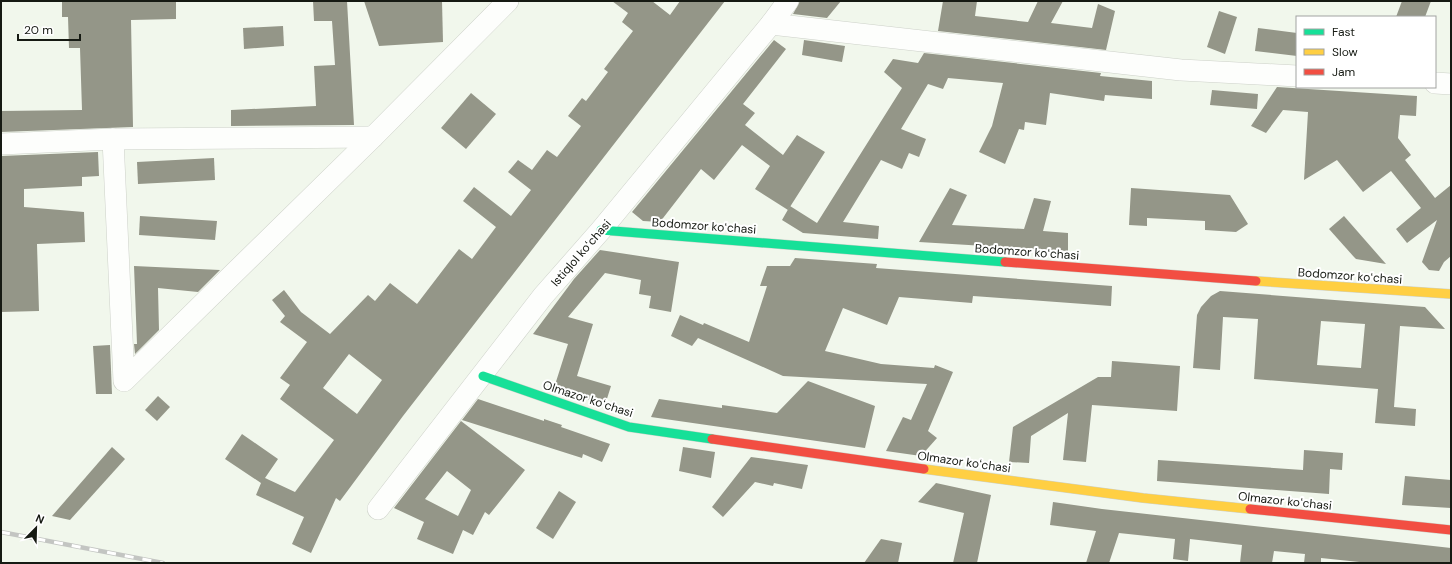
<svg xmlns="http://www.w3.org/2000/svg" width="1452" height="564" viewBox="0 0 1452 564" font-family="'DM Sans',sans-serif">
<rect width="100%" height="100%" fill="#f1f7ec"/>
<g fill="#949688" fill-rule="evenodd">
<path d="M62 1H176V19L131 20 133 127 1 132V111L82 110 80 48H69L68 17H62Z"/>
<path d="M313 1H347L354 125 231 126V110L316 106 314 66 335 65 332 21H314Z"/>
<path d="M364 1H442L443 42 379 46Z"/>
<path d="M612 1H652L670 15 680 1H725L403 416 340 501 336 498 311 553 292 544 304 517 256 495 261 483 225 459 242 434 278 459 265 478 295 492 334 440 280 399 290 385 280 378 307 342 280 322 285 316 272 300 284 290 301 312 330 334 368 295 375 301 390 283 417 304 459 249 472 259 496 227 463 201 474 187 511 216 531 190 508 172 518 160 532 170 547 150 557 157 581 126 568 116 582 98 586 101 608 72 604 69 633 31 622 22 628 13ZM349 354 382 380 357 414 323 388Z"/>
<path d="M800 1H841L827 18 793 14Z"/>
<path d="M943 1H977L975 16 1028 22 1038 1H1063L1051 23 1092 28 1098 4 1115 11 1106 50 938 31Z"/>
<path d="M1402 1H1431L1425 17H1396Z"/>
<path d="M1219 11 1237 17 1225 54 1207 47Z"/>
<path d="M283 26 284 46 244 49 243 28Z"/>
<path d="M1258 28 1297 33V56L1255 51Z"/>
<path d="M774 40 786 49 743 104 755 113 745 125 783 155 797 135 825 152 788 210 755 189 770 166 742 145 714 180 701 169 660 222 643 221 632 212Z"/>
<path d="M804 40 845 46 842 62 802 55Z"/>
<path d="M924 53 1101 73 1100 76 1152 81V99L1105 95 1104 101 1050 93 1046 125 1025 122 1024 130 1019 129 1005 164 979 152 992 126 1003 83 948 78 943 89 928 84 901 129 926 139 919 157 909 153 902 169 881 160 843 222 879 226 878 239 803 233 782 220 790 206 817 223 902 88 884 72 893 59 918 63Z"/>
<path d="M1277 87 1417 96 1416 116 1400 115 1398 138 1411 155 1405 160 1435 198 1451 185V256L1444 262 1439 271 1429 270 1422 262 1437 220 1407 243 1396 229 1421 208 1391 171 1363 192 1337 160 1304 180 1308 112 1283 110 1266 133 1251 126Z"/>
<path d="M1212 90 1258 94 1257 109 1210 105Z"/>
<path d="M471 93 496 114 466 149 441 128Z"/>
<path d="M98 152 99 176 82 177V186L24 189V207L84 212 85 242 37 244 39 311 1 312V156Z"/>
<path d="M214 158 215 180 138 184 137 162Z"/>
<path d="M950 188 967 195 952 225 1024 229 1034 198 1051 201 1043 231 1068 233V251L919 242Z"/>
<path d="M1131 188 1230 195 1248 224 1236 232 1205 230V221L1147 218V226L1129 225Z"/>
<path d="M140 216 217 221 215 240 139 235Z"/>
<path d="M1344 216 1386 264 1356 259 1354 257 1329 229Z"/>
<path d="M600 250 679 262 671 312 649 308 651 296 639 294 641 280 605 273 568 317 593 324 577 376 611 386 605 405 554 388 568 344 533 334 574 279Z"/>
<path d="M795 258 877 264 876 268 1112 286 1111 306 973 296 972 303 899 297 887 325 843 308 825 351 881 364 934 368 935 365 953 372 928 431 937 438 921 456 886 451 903 417 911 420 927 384 783 376 698 338 692 346 671 336 680 315 703 325 704 323 749 342 767 286H760L767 266H790Z"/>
<path d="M134 266 220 270 198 292 158 288 159 330 135 354 134 344H137Z"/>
<path d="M1220 291 1425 307 1445 329 1400 326 1394 407 1416 409 1415 426 1375 423 1378 389 1254 379 1258 319 1223 317 1220 370 1193 368 1197 315 1201 307 1211 296ZM1321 321 1365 324 1361 368 1317 365Z"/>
<path d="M110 345 112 394H96L93 346Z"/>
<path d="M1112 361 1180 366 1177 411 1092 405 1086 462 1063 460 1068 413 1031 436 1029 463 1009 462 1013 427 1098 377H1111Z"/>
<path d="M808 381 875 406 865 448 651 417 659 399 722 408V405L777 413Z"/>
<path d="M158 396 170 407 157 421 145 410Z"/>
<path d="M478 399 544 421V419L562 425 561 427 610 444 602 462 583 454 582 458 462 420Z"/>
<path d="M461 421 525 470 489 515 485 512 473 535 463 530 453 554 417 539 424 522 394 508ZM447 471 471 490 458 516 425 499Z"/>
<path d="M112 447 125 459 70 520 52 516Z"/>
<path d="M683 447 715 452 711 478 679 471Z"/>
<path d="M1304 450 1343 453 1342 470 1330 469 1329 494 1157 481 1158 460 1303 470Z"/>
<path d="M751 457 808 465 802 489 774 483 773 486 755 482 723 517 712 507Z"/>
<path d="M1405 476 1451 480V508L1402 505Z"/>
<path d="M936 483 991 495 977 563H953L964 513 918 502Z"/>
<path d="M559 491 576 502 553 539 536 528Z"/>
<path d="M1053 502 1102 509 1451 548V563H1369L1321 558V563H1304L1305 554 1274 551 1272 563H1240L1242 545 1190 539 1188 561 1173 559 1175 539 1119 533 1109 563H1086L1096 531 1050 525Z"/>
<path d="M881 539 902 543 898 563H864Z"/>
</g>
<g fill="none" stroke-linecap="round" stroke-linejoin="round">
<defs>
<g id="street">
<path d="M771 24 1181 70 1297 76"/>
<path d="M1435 83 1451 84"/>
<path d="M113 139 124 381 373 137 508 1"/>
<path d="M1 144 113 139 373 137"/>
<path d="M378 509 543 296 601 230 771 24 788 1"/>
</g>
<g id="fast">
<path d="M601 230 1005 262"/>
<path d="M483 376 629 427 712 439"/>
</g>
<g id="slow">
<path d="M1256 281 1451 294"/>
<path d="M924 469 1143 498 1250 509"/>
</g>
<g id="jam">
<path d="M1005 262 1256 281"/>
<path d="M712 439 924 469"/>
<path d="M1250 509 1451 530"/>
</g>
</defs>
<use href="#street" stroke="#cdd1c9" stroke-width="22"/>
<use href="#fast" stroke="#cdd1c9" stroke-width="10"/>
<use href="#slow" stroke="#cdd1c9" stroke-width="10"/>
<use href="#jam" stroke="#cdd1c9" stroke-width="10"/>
<use href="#street" stroke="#fdfefc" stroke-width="21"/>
<use href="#fast" stroke="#16e098" stroke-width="9"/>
<use href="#slow" stroke="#ffcf43" stroke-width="9"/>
<use href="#jam" stroke="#f24e42" stroke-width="9"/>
<defs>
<path id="rail" d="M1 532 163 563"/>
</defs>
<use href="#rail" stroke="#c3c5c2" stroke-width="4.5"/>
<use href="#rail" stroke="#fff" stroke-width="3" stroke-dasharray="9" stroke-linecap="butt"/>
</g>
<g text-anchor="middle" stroke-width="4" stroke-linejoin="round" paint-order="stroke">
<g font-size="12" fill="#161a13" stroke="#fff">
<text transform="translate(704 226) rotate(4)" y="4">Bodomzor koʻchasi</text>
<text transform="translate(1027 252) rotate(4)" y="4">Bodomzor koʻchasi</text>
<text transform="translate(581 253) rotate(-49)" y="4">Istiqlol koʻchasi</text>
<text transform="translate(1350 276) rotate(4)" y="4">Bodomzor koʻchasi</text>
<text transform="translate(588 399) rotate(18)" y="4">Olmazor koʻchasi</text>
<text transform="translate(964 462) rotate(8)" y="4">Olmazor koʻchasi</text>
<text transform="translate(1285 501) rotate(6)" y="4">Olmazor koʻchasi</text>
</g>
</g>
<rect width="1452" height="564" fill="none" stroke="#161a13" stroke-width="4"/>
<rect x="1296" y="16" width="140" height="72" fill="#ffffff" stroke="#a2a3a1"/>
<rect x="1304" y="29" width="20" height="6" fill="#16e098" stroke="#a2a3a1"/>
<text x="1332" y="36" font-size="12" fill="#161a13">Fast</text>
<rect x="1304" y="49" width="20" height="6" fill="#ffcf43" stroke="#a2a3a1"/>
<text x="1332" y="56" font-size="12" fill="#161a13">Slow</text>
<rect x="1304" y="69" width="20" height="6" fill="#f24e42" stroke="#a2a3a1"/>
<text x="1332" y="76" font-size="12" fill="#161a13">Jam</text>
<g transform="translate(36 528) rotate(23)" stroke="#ffffff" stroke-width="3" paint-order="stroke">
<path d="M0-3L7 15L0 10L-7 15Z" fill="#161a13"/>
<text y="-6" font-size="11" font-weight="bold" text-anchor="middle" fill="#161a13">N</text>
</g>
<path d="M18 34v6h62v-6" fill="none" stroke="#161a13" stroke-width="2"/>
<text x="24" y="34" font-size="12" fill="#161a13" stroke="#ffffff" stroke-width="3" paint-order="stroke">20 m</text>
</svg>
